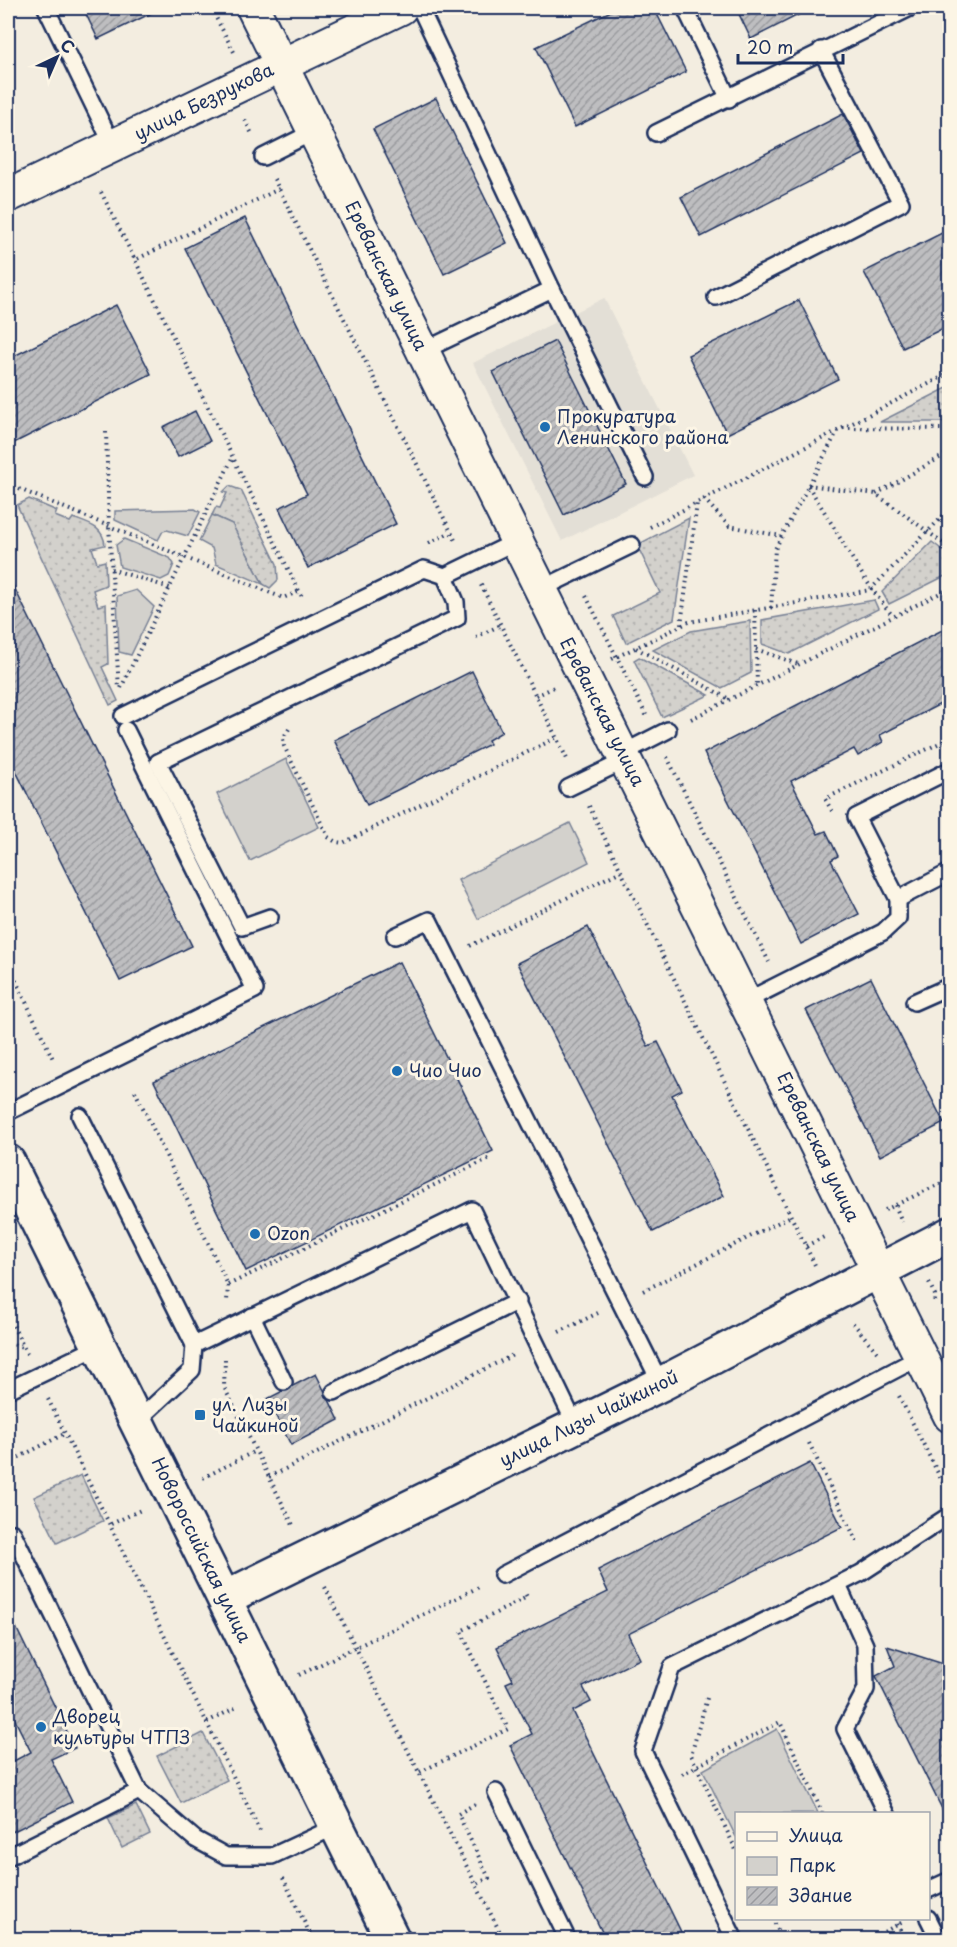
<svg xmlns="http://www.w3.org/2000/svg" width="957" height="1947" viewBox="0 0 957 1947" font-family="'Playpen Sans',sans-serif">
<defs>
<pattern id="grass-dots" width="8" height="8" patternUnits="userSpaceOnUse" patternTransform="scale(1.5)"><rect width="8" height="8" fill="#d3d1cc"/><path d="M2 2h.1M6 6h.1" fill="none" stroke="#b5b4b2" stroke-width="1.8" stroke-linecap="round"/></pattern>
<pattern id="building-hatch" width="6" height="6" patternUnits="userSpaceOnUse" patternTransform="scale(1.5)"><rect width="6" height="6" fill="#bebec0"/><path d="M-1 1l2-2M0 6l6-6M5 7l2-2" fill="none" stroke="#9a9b9f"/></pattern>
</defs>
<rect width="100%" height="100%" fill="#f3ede0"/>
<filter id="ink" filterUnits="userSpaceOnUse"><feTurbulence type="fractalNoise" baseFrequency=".0167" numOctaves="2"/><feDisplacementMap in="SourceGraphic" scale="12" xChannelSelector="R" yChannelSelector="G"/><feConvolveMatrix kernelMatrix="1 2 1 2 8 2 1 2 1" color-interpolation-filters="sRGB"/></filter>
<g filter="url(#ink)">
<path fill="#e3dfd6" d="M604 298 693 475 562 541 473 363Z"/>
<g fill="url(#grass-dots)" stroke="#778095" stroke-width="1.5">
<path d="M949 387V422H880Z"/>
<path d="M229 486 241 490 277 564 278 580 270 588 263 584 232 524 212 515 216 507 220 508 227 493 223 492Z"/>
<path d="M29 499 57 511 55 516 70 522 73 518C88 524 103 526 105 545L92 548 97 563 105 561 106 585 93 590 98 606 106 604 108 664 102 667 118 701 110 705 17 505Z"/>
<path d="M689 518 674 619 626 643 613 616 660 593 637 545Z"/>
<path d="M932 542 949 555V574L889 604 882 592Z"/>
<path d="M874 600 878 609 789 654 762 644V620Z"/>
<path d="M750 621 751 673 722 688 653 650 691 631Z"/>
<path d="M639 657 709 695 662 717 634 660Z"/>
<path d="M81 1475 103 1521 57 1543 34 1497Z"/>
<path d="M203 1733 227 1780 181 1803 157 1756Z"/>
<path d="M136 1805 150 1834 122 1848 108 1818Z"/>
</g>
<g fill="#d3d1cc" stroke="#778095" stroke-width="1.5">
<path d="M195 509 200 512 188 536 167 530 163 531 158 540 115 520V511Z"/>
<path d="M212 515 232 524 263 584 216 564 212 548 199 541Z"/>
<path d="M124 539 170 558 174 564 169 576 161 580 120 567 116 545Z"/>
<path d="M136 590 154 607 131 655 119 652 117 596Z"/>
<path d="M286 759 319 827 250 861 217 794Z"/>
<path d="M570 823 589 862 478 919 458 880Z"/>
<path d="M777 1729 818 1813 736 1814V1837L703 1770Z"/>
</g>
<g fill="url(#building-hatch)" stroke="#1b2f5e" stroke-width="1.5">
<path d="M83 8H162L98 39Z"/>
<path d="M617 8H654L686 72 575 127 536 47Z"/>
<path d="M736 8H812L751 39Z"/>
<path d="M436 98 507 243 444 274 373 129Z"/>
<path d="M843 114 864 154 701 237 681 197Z"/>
<path d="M245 218 396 524 308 568 279 508 307 494 185 248Z"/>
<path d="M950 229V325L903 348 864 272Z"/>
<path d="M799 300 838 379 727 434 688 355Z"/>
<path d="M116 305 151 374 8 446V359Z"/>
<path d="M555 341 626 484 564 515 493 372Z"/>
<path d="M195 411 210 441 178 457 163 427Z"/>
<path d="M8 575 192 946 120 981 8 755Z"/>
<path d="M950 626V699L880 735 883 742 858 756 854 749 791 781 818 834 826 831 838 856 831 860 859 914 801 944 704 753Z"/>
<path d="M472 671 502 732 488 740 490 744 367 805 334 740Z"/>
<path d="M588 927 648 1046 658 1042 682 1090 672 1095 724 1196 653 1232 517 963Z"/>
<path d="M399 962 493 1151 246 1271 154 1081Z"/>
<path d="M871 978 944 1123 880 1156 806 1010Z"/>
<path d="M316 1374 339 1420 291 1445 267 1399Z"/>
<path d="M810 1463 842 1527 628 1634 640 1659 583 1687 591 1702 573 1711 685 1940H606L510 1745 532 1734 506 1683 513 1680 497 1647 608 1592 598 1570Z"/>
<path d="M8 1611 75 1748 51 1759 72 1802 8 1834V1764L31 1752 8 1706Z"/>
<path d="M887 1646 950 1666V1825L876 1676 895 1666Z"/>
</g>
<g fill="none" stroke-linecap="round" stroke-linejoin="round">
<defs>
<g id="service">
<path d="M46 8 113 146"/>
<path d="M420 8 552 289 645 477"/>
<path d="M685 8 729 99"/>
<path d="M656 133 910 8"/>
<path d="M263 157 315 131"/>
<path d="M716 297 901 203 821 50"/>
<path d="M423 351 552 289"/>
<path d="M541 589 632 545"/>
<path d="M123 716 424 569 445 576 517 541"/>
<path d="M623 753 668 730"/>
<path d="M568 788 626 760"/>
<path d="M898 899 950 872"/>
<path d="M270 917 242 927 158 762 457 618 456 602 445 576"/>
<path d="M395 936 429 920 661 1384"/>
<path d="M746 1001 883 932 898 918V899L856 817 950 770"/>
<path d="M914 1002 950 986"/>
<path d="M8 1112 255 990 126 730"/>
<path d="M80 1116 194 1345 472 1210 576 1426"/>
<path d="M252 1316 284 1382"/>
<path d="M8 1390 100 1346"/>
<path d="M334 1392 518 1301"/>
<path d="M137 1421 192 1370 194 1345"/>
<path d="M8 1536 13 1533 139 1791 195 1839 226 1856H272L337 1826"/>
<path d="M502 1575 920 1357"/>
<path d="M838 1585 865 1645 866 1689 845 1729 887 1814"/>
<path d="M496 1792 568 1940"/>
<path d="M8 1857 139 1791"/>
<path d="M928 1890 950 1880"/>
<path d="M928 1918 939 1940"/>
<path d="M735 1940 643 1751 672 1667 861 1573 950 1515"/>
</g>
<g id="minor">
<path d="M253 8 950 1416"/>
<path d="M8 196 401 8"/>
</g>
<path id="tertiary" d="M225 1598 661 1384 950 1234"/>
<path id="primary" d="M8 1162 393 1940"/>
</defs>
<use href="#service" stroke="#1b2f5e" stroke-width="20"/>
<use href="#minor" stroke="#1b2f5e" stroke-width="36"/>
<use href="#tertiary" stroke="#1b2f5e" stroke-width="38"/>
<use href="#primary" stroke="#1b2f5e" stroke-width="38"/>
<g stroke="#1b2f5e" stroke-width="4" stroke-dasharray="1.5 4.5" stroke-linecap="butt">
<path d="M211 8 234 52"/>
<path d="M245 120 252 134"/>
<path d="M274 179 456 542"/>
<path d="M279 189 135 260 303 599"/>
<path d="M101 192 135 260"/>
<path d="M843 428 950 429"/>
<path d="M106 432 109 526 119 689"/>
<path d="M808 485 876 494 950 548"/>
<path d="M808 486C837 529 859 577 893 616"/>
<path d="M19 489 283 598 300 591"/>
<path d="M876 494 950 452"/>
<path d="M704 499 729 526 781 536"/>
<path d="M650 527 950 373"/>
<path d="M429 543 449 533"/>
<path d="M111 569 170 588"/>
<path d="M481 585 568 761"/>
<path d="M586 596 646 715"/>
<path d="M771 608 775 549 837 432"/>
<path d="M755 610 757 685"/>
<path d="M681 625 697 503"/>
<path d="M476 637 501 625"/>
<path d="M636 648 729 699"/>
<path d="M756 649 798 664"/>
<path d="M612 659 689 622 870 590 950 509"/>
<path d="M121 688 233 457"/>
<path d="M536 696 554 687"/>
<path d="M691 719 950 588"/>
<path d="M289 729 283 738 284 746 328 837 336 842 343 843 556 738"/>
<path d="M667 757 769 962"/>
<path d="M589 806 815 1265"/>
<path d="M832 811 825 799 950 738"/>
<path d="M470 946 621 871"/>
<path d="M8 964 54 1061"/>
<path d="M135 1091 228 1285 227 1301"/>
<path d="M895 1205 902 1222"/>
<path d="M885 1210 950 1179"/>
<path d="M806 1246 824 1237"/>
<path d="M929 1283 935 1295 934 1304"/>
<path d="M228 1285 490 1158"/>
<path d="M643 1291 791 1216"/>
<path d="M8 1315 27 1354"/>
<path d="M853 1323 877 1352"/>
<path d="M559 1332 598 1313"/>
<path d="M8 1343 23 1347"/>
<path d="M225 1359 224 1387 294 1527"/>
<path d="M899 1396 947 1491"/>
<path d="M48 1399 260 1831"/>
<path d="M809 1443 858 1544"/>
<path d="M8 1463 64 1434"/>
<path d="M269 1477 515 1354"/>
<path d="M203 1478 255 1451"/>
<path d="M111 1524 143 1509"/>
<path d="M325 1587 504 1940"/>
<path d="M299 1675 481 1586"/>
<path d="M707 1698 691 1755 736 1850"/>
<path d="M207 1722 239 1706"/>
<path d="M420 1772 508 1729 461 1631 527 1597 524 1591"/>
<path d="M682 1774 780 1722 823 1814"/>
<path d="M475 1804 458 1814 489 1878 476 1884"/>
<path d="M283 1878 313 1940"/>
<path d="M772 1918 783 1940"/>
<path d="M895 1918 905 1940"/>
<path d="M868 1940 903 1922"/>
</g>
<use href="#service" stroke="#fcf5e5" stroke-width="15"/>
<use href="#minor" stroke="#fcf5e5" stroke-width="32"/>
<use href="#tertiary" stroke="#fcf5e5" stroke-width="33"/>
<use href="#primary" stroke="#fcf5e5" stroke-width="33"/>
</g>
</g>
<g fill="#1f6fb2" stroke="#fcf5e5" stroke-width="2">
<circle cx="545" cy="427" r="6"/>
<circle cx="397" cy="1071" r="6"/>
<circle cx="255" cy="1234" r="6"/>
<rect x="194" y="1409" width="12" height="12" rx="3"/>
<circle cx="41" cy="1727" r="6"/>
</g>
<g text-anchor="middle" stroke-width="6" stroke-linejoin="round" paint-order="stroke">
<g font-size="18" fill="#1b2f5e" stroke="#fcf5e5">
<text transform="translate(204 102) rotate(-26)" y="6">улица Безрукова</text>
<text transform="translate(386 276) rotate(64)" y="6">Ереванская улица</text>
<text transform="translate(602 712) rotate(63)" y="6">Ереванская улица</text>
<text transform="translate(818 1147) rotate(64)" y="6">Ереванская улица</text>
<text transform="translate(589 1419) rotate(-26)" y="6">улица Лизы Чайкиной</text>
<text transform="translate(201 1550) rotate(64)" y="6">Новороссийская улица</text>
</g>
<g font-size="18" fill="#1b2f5e" stroke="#fcf5e5" text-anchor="start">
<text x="557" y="423">Прокуратура<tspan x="557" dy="21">Ленинского района</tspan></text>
<text x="409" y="1077">Чио Чио</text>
<text x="267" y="1240">Ozon</text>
<text x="212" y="1411">ул. Лизы<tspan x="212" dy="21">Чайкиной</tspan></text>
<text x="53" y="1723">Дворец<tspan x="53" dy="21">культуры ЧТПЗ</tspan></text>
</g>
</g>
<rect width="957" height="1947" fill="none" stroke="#fcf5e5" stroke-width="30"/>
<rect x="15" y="15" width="927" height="1917" fill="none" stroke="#1b2f5e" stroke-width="2" filter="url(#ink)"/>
<rect x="735" y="1812" width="195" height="108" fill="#fcf5e5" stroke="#a2a6af" stroke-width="1.5"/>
<rect x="747" y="1832" width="30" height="9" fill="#fcf5e5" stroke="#a2a6af" stroke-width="1.5"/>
<text x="789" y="1842" font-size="18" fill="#1b2f5e">Улица</text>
<rect x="747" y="1857" width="30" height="18" fill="#d3d1cc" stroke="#a2a6af" stroke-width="1.5"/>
<text x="789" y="1872" font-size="18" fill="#1b2f5e">Парк</text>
<rect x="747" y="1887" width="30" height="18" fill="url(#building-hatch)" stroke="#a2a6af" stroke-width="1.5"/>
<text x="789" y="1902" font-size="18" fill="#1b2f5e">Здание</text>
<g transform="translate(57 57) rotate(44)" stroke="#fcf5e5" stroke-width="4.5" paint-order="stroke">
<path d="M0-4.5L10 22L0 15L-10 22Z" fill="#1b2f5e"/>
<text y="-9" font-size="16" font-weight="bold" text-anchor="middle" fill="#1b2f5e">С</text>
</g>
<path d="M738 54v9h105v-9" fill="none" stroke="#1b2f5e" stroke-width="3"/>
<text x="747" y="54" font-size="18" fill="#1b2f5e" stroke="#fcf5e5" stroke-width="4.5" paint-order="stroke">20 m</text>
</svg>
